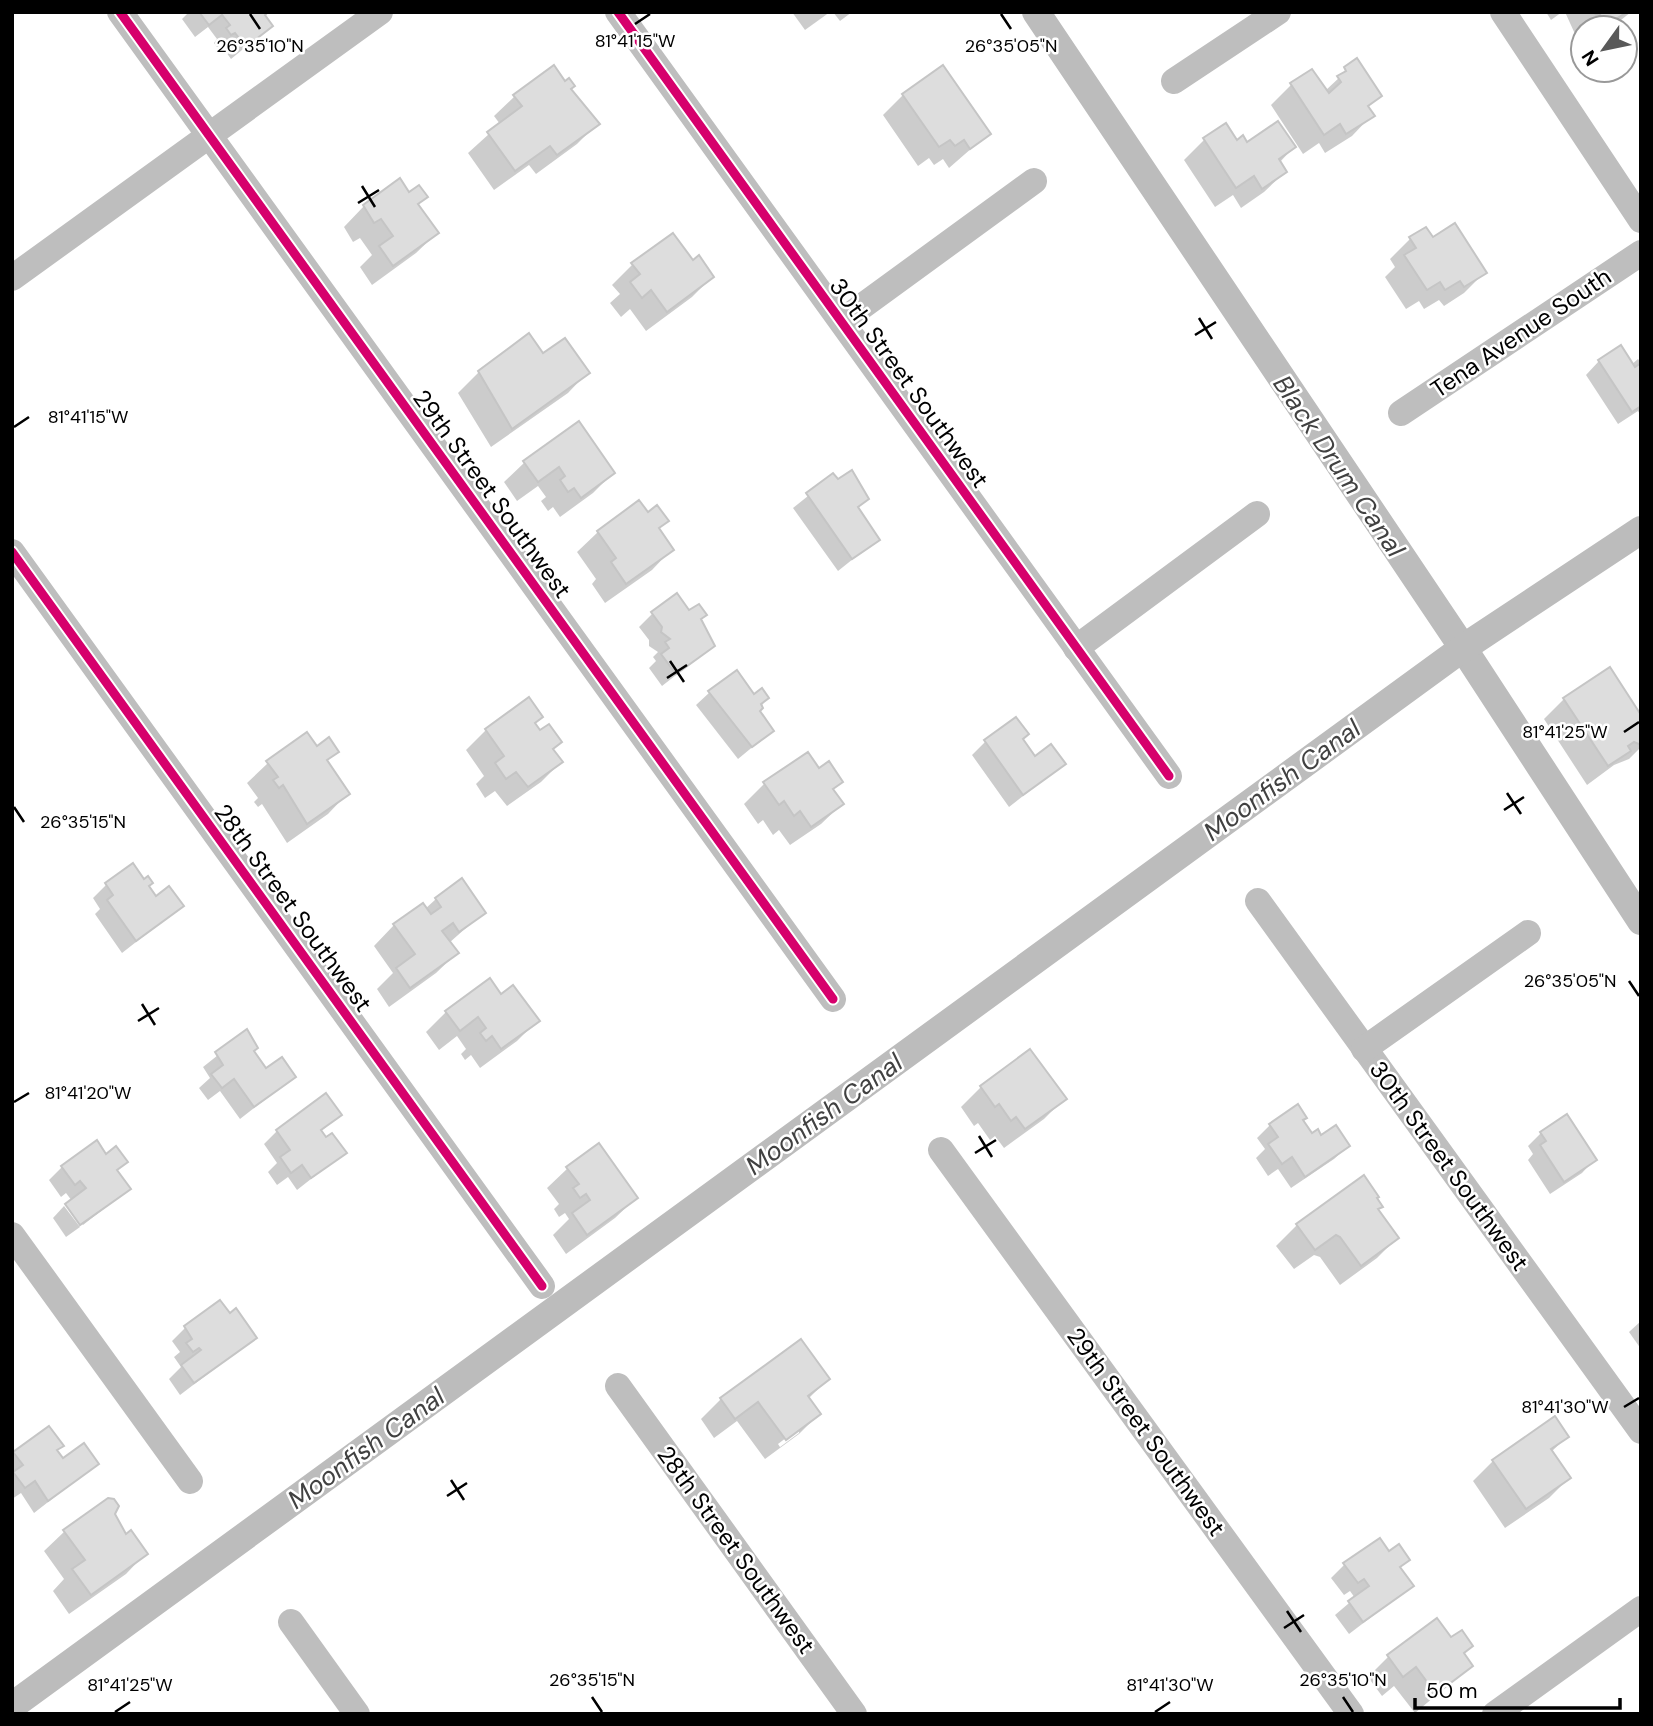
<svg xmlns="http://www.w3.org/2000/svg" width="1653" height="1726" viewBox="0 0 1653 1726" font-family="'DM Sans',sans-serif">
<rect width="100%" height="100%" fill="#fff"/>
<g fill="#0003" fill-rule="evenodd">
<path d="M189 12H267L263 16 271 26 231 59 221 45 217 47 214 43 217 39 208 27 195 37 182 19Z"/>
<path d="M792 12H830L805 30Z"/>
<path d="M833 12H852L840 21Z"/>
<path d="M1546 12H1562L1551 20Z"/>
<path d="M1565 12H1631L1611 28H1583V40L1578 32 1575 34Z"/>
<path d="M1357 61 1380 96 1367 108 1372 115 1352 136 1325 153 1319 143 1303 154 1271 105 1291 85 1312 71 1325 91Z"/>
<path d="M569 89 597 124 577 144 536 174 529 165 494 190 468 153 500 124 494 116 515 96Z"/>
<path d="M903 95 988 134 949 168 943 159 934 165 929 158 918 166 883 115Z"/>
<path d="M1225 125 1236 142 1294 147 1279 163 1285 172 1264 192 1241 208 1233 195 1215 207 1184 160 1204 140Z"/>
<path d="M409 195 426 197 417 206 437 233 416 253 372 285 360 267 372 255 360 238 353 242 344 227 364 206Z"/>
<path d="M1410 239 1432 240 1485 272 1464 293 1444 306 1439 300 1424 309 1419 301 1406 309 1385 277 1395 267 1390 259Z"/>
<path d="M693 262 712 277 692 297 646 331 630 309 621 317 610 303 620 294 612 285 633 264Z"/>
<path d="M529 336 543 355 588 372 568 393 491 447 458 393 479 372Z"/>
<path d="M1638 359 1641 363V416L1638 411 1618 424 1586 375 1599 361 1631 365Z"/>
<path d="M525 462 613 473 593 493 560 517 553 507 548 511 541 501 546 497 538 486 517 501 504 482Z"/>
<path d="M833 476 867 499 857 509 878 539 838 571 793 508Z"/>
<path d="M639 503 647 514 667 521 658 529 672 549 652 570 605 603 592 584 596 579 577 552 598 532Z"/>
<path d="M653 613H689L707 630 704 633 713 646 662 686 649 668 656 661 653 657 658 652 649 646V640L639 627Z"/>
<path d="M710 692 767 698 758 711 772 731 738 759 696 705Z"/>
<path d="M1564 699 1641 718V747L1629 759 1614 765 1587 785 1544 719Z"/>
<path d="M541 717 534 724 540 733 560 742 552 750 561 762 541 782 507 806 495 791 485 798 476 784 484 776 466 750 486 730Z"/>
<path d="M1021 740 1035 758 1064 764 1009 807 972 755 985 742Z"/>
<path d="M316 749 337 751 326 762 348 793 328 814 287 843 262 804 258 807 254 802 258 798 247 783 268 763Z"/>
<path d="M818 771 841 781 832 790 842 804 821 824 790 845 779 830 773 835 763 820 758 824 744 804 765 783Z"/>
<path d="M106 885 147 887 155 898 182 906 122 953 95 914 100 909 93 898Z"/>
<path d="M436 899 484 912 449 943 457 953 436 973 389 1007 377 989 393 973 374 946 394 925 422 905 425 909Z"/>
<path d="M501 996 537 1021 517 1041 480 1068 471 1055 465 1060 461 1054 466 1049 457 1036 439 1050 426 1032 446 1012Z"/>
<path d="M247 1032 252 1052 265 1071 294 1077 240 1119 220 1091 208 1100 199 1088 210 1078 203 1067Z"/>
<path d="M981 1087 1064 1099 1044 1119 1004 1148 995 1136 990 1140 978 1123 974 1126 961 1107Z"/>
<path d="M340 1115 320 1132 344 1153 297 1190 288 1177 277 1185 268 1172 277 1163 264 1144 277 1131Z"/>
<path d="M1301 1121 1311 1135 1348 1146 1334 1159 1291 1188 1278 1169 1268 1176 1256 1158 1265 1149 1257 1138 1270 1125Z"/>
<path d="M1541 1133 1595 1159 1582 1173 1550 1194 1528 1160 1533 1154 1528 1146Z"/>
<path d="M105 1156 125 1162 116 1171 129 1189 83 1225 68 1204 72 1201 66 1193 61 1197 49 1180 62 1167Z"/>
<path d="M568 1168 636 1198 615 1218 566 1254 553 1235 569 1219 565 1213 559 1217 554 1209 559 1204 547 1188Z"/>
<path d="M1363 1178 1377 1210 1397 1238 1377 1258 1340 1285 1320 1257 1314 1255 1294 1269 1276 1246 1297 1225Z"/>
<path d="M64 1206 80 1227 66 1237 53 1218Z"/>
<path d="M229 1315 255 1338 180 1395 169 1379 181 1367 174 1357 180 1352 172 1341 185 1328Z"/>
<path d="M1641 1321V1349L1629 1332Z"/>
<path d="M828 1379 808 1399 819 1414 799 1434 765 1459 737 1421 714 1438 701 1419 721 1399ZM799 1428V1433L780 1447 778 1444Z"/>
<path d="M1567 1437 1551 1452 1569 1478 1549 1498 1505 1528 1473 1481 1493 1461Z"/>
<path d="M61 1446 56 1451 62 1460 97 1464 34 1513 21 1493 12 1499V1455Z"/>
<path d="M113 1514 126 1536 146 1553 126 1574 69 1614 53 1591 64 1579 44 1551 65 1531Z"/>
<path d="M1388 1553 1408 1560 1399 1569 1412 1586 1349 1634 1335 1615 1355 1598 1350 1591 1344 1595 1331 1578 1344 1565Z"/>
<path d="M1462 1655 1471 1666 1415 1713 1394 1686 1382 1696 1368 1677 1388 1657Z"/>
</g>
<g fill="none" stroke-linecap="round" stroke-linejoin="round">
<g stroke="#bcbcbc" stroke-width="28">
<path d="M1036 12 1463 648 1641 921"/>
<path d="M12 1706 1463 648 1641 530"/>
</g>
</g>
<g fill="#ddd" stroke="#c5c5c5" stroke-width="2">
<path d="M199 12H268L265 15 273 26 246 47 235 33 231 35 226 28 230 25 222 15 209 25Z"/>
<path d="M1594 12H1627L1606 25 1599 13 1596 15Z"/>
<path d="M1357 58 1382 96 1368 106 1375 116 1346 134 1340 124 1324 135 1290 83 1312 69 1329 93 1341 82 1337 76 1346 71 1344 67Z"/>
<path d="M554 65 565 81 569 78 575 86 571 89 600 124 557 155 550 146 515 171 487 132 522 106 513 95Z"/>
<path d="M943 65 991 134 970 149 964 140 955 146 950 140 939 147 902 94Z"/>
<path d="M1278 121 1296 147 1279 159 1287 172 1262 189 1254 176 1236 188 1203 138 1226 123 1237 140 1243 135 1247 142Z"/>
<path d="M400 178 409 192 419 185 428 197 418 204 439 233 393 266 379 246 393 236 381 219 374 223 363 205Z"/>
<path d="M1455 223 1487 273 1464 287 1460 281 1445 290 1440 282 1427 290 1404 255 1416 248 1409 237 1426 227 1433 237Z"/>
<path d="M673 233 693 260 699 255 714 277 667 312 651 290 642 298 630 282 640 274 631 263Z"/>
<path d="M529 333 543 353 565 338 590 373 512 429 478 371Z"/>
<path d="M1621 345 1635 367 1641 363V406L1632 412 1598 360Z"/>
<path d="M579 421 615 473 581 498 574 488 568 492 560 480 565 476 559 467 538 482 523 461Z"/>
<path d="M852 470 869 499 858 507 880 540 852 559 806 493 833 473 838 479Z"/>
<path d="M639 500 648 512 657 505 669 521 659 528 674 550 626 584 611 562 616 558 597 531Z"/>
<path d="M677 593 689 610 699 604 707 615 701 619 715 646 676 674 661 654 669 648 665 642 670 639 661 632 662 627 651 612Z"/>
<path d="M1610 667 1641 715V745L1634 742 1628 746 1631 751 1608 766 1563 698Z"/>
<path d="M737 670 754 694 762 688 769 698 761 704 763 708 760 711 774 731 752 747 708 691Z"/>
<path d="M529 697 543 717 535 723 540 730 549 724 562 742 553 749 563 762 528 787 516 772 506 779 495 763 504 756 485 729Z"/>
<path d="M1016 717 1029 734 1023 739 1035 756 1051 744 1066 764 1023 795 984 740Z"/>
<path d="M307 732 317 746 329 737 339 752 327 760 350 794 307 824 283 785 279 788 273 780 278 777 266 761Z"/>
<path d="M808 752 819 768 829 761 843 782 833 789 844 804 811 827 800 811 794 816 784 801 779 805 763 782Z"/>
<path d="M133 863 144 879 148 876 153 883 149 886 156 896 169 886 184 906 136 941 107 900 113 895 105 883Z"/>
<path d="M462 878 486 913 459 932 453 923 442 931 459 953 410 988 396 968 415 954 393 924 423 903 431 914 441 907 435 898Z"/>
<path d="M490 978 501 994 513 985 540 1021 501 1049 492 1036 486 1041 480 1033 486 1028 478 1017 460 1031 445 1011Z"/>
<path d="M247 1029 258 1048 254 1051 266 1068 282 1057 296 1077 254 1107 234 1079 222 1088 211 1074 223 1065 215 1052Z"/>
<path d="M1030 1049 1067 1099 1025 1129 1016 1117 1011 1121 999 1104 995 1107 980 1086Z"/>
<path d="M326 1093 342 1115 321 1130 326 1137 332 1133 347 1153 311 1178 302 1165 291 1173 280 1157 290 1150 276 1130Z"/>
<path d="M1298 1104 1307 1118 1303 1120 1312 1133 1318 1129 1321 1135 1336 1125 1350 1146 1305 1177 1292 1157 1282 1164 1268 1144 1278 1137 1269 1124Z"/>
<path d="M1567 1114 1597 1160 1564 1182 1540 1145 1546 1141 1540 1132Z"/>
<path d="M97 1140 106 1154 116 1146 128 1162 117 1170 131 1189 80 1225 65 1204 86 1188 80 1181 75 1185 61 1166Z"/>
<path d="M599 1143 638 1198 587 1235 572 1213 590 1200 586 1194 580 1198 573 1188 579 1184 566 1167Z"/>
<path d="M1364 1175 1379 1197 1377 1198 1383 1207 1378 1209 1399 1238 1361 1266 1340 1237 1336 1235 1315 1250 1296 1224Z"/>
<path d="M220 1300 230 1313 236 1308 257 1338 194 1383 181 1365 201 1350 199 1348 193 1352 186 1343 192 1339 184 1326Z"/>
<path d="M801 1339 830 1379 808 1396 821 1414 786 1440 758 1402 735 1419 720 1398Z"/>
<path d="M1555 1416 1569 1437 1551 1449 1571 1478 1526 1509 1492 1460Z"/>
<path d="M49 1426 64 1446 57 1450 63 1458 84 1443 99 1464 48 1501 35 1481 25 1488 13 1472 23 1465 13 1452Z"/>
<path d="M108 1498 114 1499 119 1506 115 1514 126 1534 131 1530 148 1554 91 1595 72 1569 85 1560 63 1530Z"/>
<path d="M1380 1538 1389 1551 1399 1544 1410 1560 1400 1567 1414 1586 1363 1622 1348 1601 1369 1586 1364 1579 1358 1583 1343 1563Z"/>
<path d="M1437 1618 1451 1637 1462 1630 1473 1646 1464 1653 1473 1666 1436 1694 1416 1667 1403 1677 1387 1655Z"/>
</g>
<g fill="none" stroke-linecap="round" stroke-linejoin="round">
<g stroke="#bebebe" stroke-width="26">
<path d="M120 12 833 999"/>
<path d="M618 12 1169 776"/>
<path d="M1503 12 1641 220"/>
<path d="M1174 81 1278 12"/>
<path d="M12 278 380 12"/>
<path d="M842 321 1034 181"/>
<path d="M1401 413 1641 253"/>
<path d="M12 552 542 1286"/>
<path d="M1076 648 1257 514"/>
<path d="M1258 901 1641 1431"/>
<path d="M1364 1049 1528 933"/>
<path d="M941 1150 1351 1714"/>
<path d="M12 1235 190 1481"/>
<path d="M618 1386 854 1714"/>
<path d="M291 1622 357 1714"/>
<path d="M1495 1714 1641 1609"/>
</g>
<defs>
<g id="cycleway">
<path d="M120 12 833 999"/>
<path d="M618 12 1169 776"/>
<path d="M12 552 542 1286"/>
</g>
</defs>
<use href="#cycleway" stroke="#fff" stroke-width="13"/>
<use href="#cycleway" stroke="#d6006c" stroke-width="9"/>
</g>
<path fill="none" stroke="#000" stroke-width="2.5" d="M250 14 260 29M1001 14 1011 29M635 24 650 14M362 186 375 207M358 203 379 190M1199 318 1212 339M1195 335 1216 322M14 427 29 417M670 661 684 682M667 678 687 665M1624 732 1639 722M1507 793 1521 814M14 807 24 822M1504 810 1524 797M1629 981 1639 996M142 1004 155 1025M138 1021 159 1008M14 1102 29 1093M979 1136 992 1157M975 1153 996 1140M1624 1407 1639 1398M451 1480 464 1500M447 1496 467 1483M1287 1611 1301 1632M1284 1628 1304 1615M592 1697 602 1712M1343 1697 1353 1712M115 1712 130 1702M1155 1712 1170 1702"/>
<g text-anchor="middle" stroke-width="5" stroke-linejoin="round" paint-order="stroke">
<g font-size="24" fill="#000" stroke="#fff">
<text transform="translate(1521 333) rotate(-34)" y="8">Tena Avenue South</text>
<text transform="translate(909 383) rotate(54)" y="8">30th Street Southwest</text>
<text transform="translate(492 494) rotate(54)" y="8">29th Street Southwest</text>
<text transform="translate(293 908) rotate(54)" y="8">28th Street Southwest</text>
<text transform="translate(1449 1166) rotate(54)" y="8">30th Street Southwest</text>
<text transform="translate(1146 1432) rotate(54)" y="8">29th Street Southwest</text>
<text transform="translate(736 1550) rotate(54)" y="8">28th Street Southwest</text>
</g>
<g font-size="26" font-style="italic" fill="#414141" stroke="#fff">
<text transform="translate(1339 466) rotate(56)" y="9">Black Drum Canal</text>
<text transform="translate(1282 780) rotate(-36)" y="9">Moonfish Canal</text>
<text transform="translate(824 1114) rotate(-36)" y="9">Moonfish Canal</text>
<text transform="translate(366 1448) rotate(-36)" y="9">Moonfish Canal</text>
</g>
</g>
<g font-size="18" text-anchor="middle" fill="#000" stroke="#fff" stroke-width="5" stroke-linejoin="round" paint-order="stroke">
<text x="635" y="47">81°41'15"W</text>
<text x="260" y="52">26°35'10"N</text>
<text x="1011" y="52">26°35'05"N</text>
<text x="88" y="423">81°41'15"W</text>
<text x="1565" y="738">81°41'25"W</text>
<text x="83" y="828">26°35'15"N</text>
<text x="1570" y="987">26°35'05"N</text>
<text x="88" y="1099">81°41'20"W</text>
<text x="1565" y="1413">81°41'30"W</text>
<text x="592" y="1686">26°35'15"N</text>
<text x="1343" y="1686">26°35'10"N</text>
<text x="130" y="1691">81°41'25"W</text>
<text x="1170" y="1691">81°41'30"W</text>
</g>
<rect width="1653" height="1726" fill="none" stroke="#000000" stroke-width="28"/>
<g transform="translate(1604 49) rotate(237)"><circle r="33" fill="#ffffff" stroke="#999999" stroke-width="2"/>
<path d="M0-5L12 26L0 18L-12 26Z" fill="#595959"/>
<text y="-10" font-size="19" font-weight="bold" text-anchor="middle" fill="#000000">N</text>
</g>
<path d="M1415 1698v10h205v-10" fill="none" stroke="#000000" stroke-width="3.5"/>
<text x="1426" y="1698" font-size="21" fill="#000000" stroke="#ffffff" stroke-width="5" paint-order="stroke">50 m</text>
</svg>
